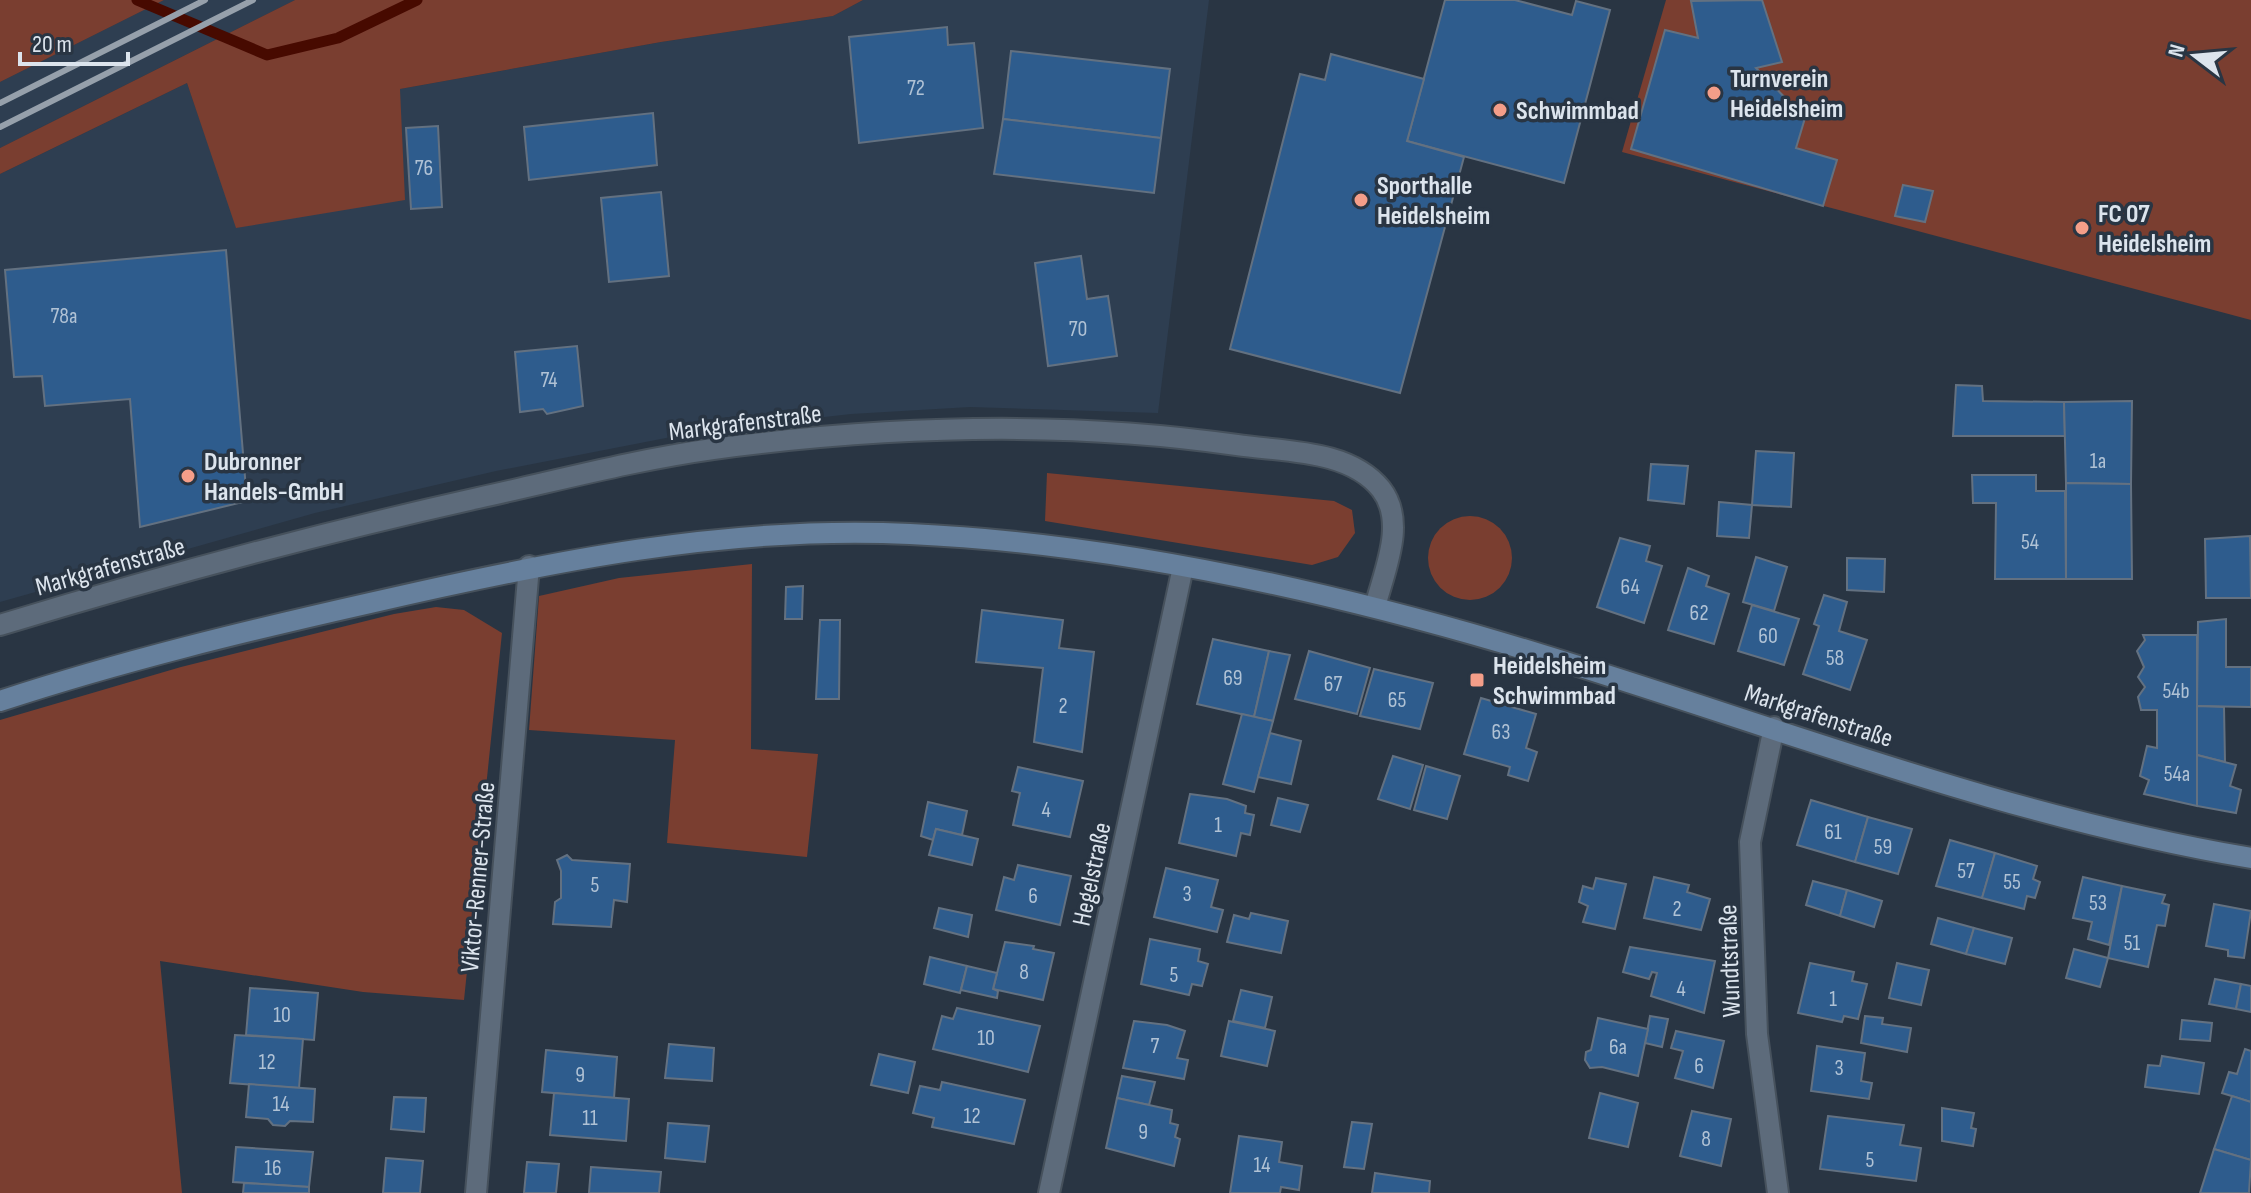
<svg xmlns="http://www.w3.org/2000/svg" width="2251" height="1193" viewBox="0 0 2251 1193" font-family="'Sofia Sans Condensed',sans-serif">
<rect width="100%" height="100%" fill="#293543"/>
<g fill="#2e3e51">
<path d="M164 0H295L0 148V82Z"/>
<path d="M863 0H1209L1158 413 970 407 851 414 707 430 496 471 315 513 0 602V174L187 83 237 228 400 89 661 42 833 16Z"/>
</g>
<g fill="#7a3e30">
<path d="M0 0H164L0 82Z"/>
<path d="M295 0H863L833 16 661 42 400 89 405 200 236 228 187 83 0 174V148Z"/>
<path d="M1666 0H2251V320L1622 152Z"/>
<path d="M1047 473 1334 501 1352 510 1355 533 1338 557 1312 565 1045 521Z"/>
<circle cx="1470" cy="558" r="42"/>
<path d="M752 564 751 749 818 754 807 857 667 843 675 740 529 730 539 596 619 578Z"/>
<path d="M436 607 464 610 502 633 464 1000 363 992 160 961 182 1193H0V720L181 667 394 614Z"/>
</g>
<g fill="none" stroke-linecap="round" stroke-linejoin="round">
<path stroke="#470a00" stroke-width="11" d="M137 0 267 55 338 38 417 0"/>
</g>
<g fill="#2e5c8d" stroke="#637181" stroke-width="2">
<path d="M1445 0H1515L1572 15 1576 1 1610 10 1564 183 1407 141Z"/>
<path d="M1762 0 1782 62 1756 68 1805 118 1796 148 1837 160 1823 206 1631 149 1665 30 1698 38 1691 1Z"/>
<path d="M947 27 948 45 974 43 983 128 859 143 849 37Z"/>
<path d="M1011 51 1170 69 1161 138 1003 119Z"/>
<path d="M1331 54 1424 79 1407 141 1464 157 1400 393 1230 349 1300 74 1325 80Z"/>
<path d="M653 113 657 165 529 180 524 127Z"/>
<path d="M1003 119 1161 138 1154 193 994 174Z"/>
<path d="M438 126 442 207 411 209 406 128Z"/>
<path d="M1903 185 1933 191 1925 222 1895 216Z"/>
<path d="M661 192 669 276 609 282 601 198Z"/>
<path d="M226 250 247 501 140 527 130 399 45 406 42 376 14 377 5 270Z"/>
<path d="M1081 256 1087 299 1108 296 1117 356 1048 366 1035 263Z"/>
<path d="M577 346 583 406 547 414 543 409 520 412 515 352Z"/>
<path d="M1956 385 1982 386 1983 401 2064 402 2065 436H1953Z"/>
<path d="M2132 401 2131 484 2066 483 2064 402Z"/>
<path d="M1756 451 1794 453 1791 507 1752 505Z"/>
<path d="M1651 464 1688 466 1684 504 1648 500Z"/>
<path d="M1972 475H2036V491H2065L2066 579H1995L1996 503H1973Z"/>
<path d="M2066 483 2131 484 2132 579H2066Z"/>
<path d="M1719 502 1752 505 1749 538 1717 536Z"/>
<path d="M2250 536 2251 598H2206L2205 539Z"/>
<path d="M1620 538 1650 546 1646 561 1662 566 1644 623 1597 607Z"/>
<path d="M1756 557 1787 567 1774 611 1743 602Z"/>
<path d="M1847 558 1885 559 1884 592 1847 590Z"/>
<path d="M1688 568 1709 576 1706 586 1729 594 1714 644 1668 630Z"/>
<path d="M803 586 802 619H785L786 587Z"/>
<path d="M1824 595 1847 602 1839 631 1867 640 1850 690 1803 674 1819 626 1814 624Z"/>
<path d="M1752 605 1799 619 1784 665 1738 651Z"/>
<path d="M982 610 1063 620 1059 648 1094 652 1082 752 1034 742 1043 668 976 662Z"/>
<path d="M2226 619V667H2251V707L2197 706 2198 622Z"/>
<path d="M820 620H840L839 699H816Z"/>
<path d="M2143 635H2197V806L2144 794 2149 780 2140 776 2147 746 2157 748V710H2141L2138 697 2145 687 2138 677 2144 667 2137 651 2145 640Z"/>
<path d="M1213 639 1269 651 1254 717 1197 704Z"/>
<path d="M1269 651 1290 655 1273 721 1254 717Z"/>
<path d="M1309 651 1370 668 1357 714 1295 699Z"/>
<path d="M1374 669 1433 683 1420 729 1360 716Z"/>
<path d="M1481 698 1536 714 1526 748 1537 752 1528 781 1508 775 1510 767 1464 754Z"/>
<path d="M2197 706 2224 707 2225 762 2197 755Z"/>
<path d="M1242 714 1273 721 1254 792 1223 784Z"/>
<path d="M1270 733 1301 741 1291 784 1258 777Z"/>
<path d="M2197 755 2236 765 2230 786 2241 790 2236 813 2197 806Z"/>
<path d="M1393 756 1423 765 1410 809 1378 799Z"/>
<path d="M1426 766 1460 776 1447 819 1414 810Z"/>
<path d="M1018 767 1083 781 1070 837 1013 825 1020 793 1012 791Z"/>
<path d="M1190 794 1227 799 1246 806 1245 813 1254 815 1250 835 1241 833 1236 856 1179 843Z"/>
<path d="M1278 798 1308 805 1300 832 1271 825Z"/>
<path d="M1811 800 1868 817 1855 862 1797 845Z"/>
<path d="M928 802 967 811 962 835 936 829 933 840 921 836Z"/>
<path d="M1868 817 1912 829 1898 874 1855 862Z"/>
<path d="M936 829 978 839 972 865 929 855Z"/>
<path d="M1950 840 1995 853 1982 898 1936 886Z"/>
<path d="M1995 853 2037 866 2033 879 2040 882 2035 898 2027 896 2024 909 1982 898Z"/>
<path d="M567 855 572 860 630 864 627 902 614 900 611 927 553 924 555 902 561 898V871L557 860Z"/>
<path d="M1018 865 1071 876 1060 925 996 910 1004 877 1014 880Z"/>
<path d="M1166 868 1218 880 1211 907 1223 910 1217 932 1154 917Z"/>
<path d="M1654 877 1689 885 1687 892 1710 899 1701 930 1644 918Z"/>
<path d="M2083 877 2122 886 2109 945 2088 939 2092 922 2073 918Z"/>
<path d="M1596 878 1626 884 1615 929 1583 922 1588 906 1579 902 1583 886 1593 889Z"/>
<path d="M1813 881 1847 890 1840 916 1806 905Z"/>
<path d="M2122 886 2165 895 2162 903 2169 905 2165 926 2157 925 2148 967 2108 958Z"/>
<path d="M1847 890 1882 901 1874 927 1840 916Z"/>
<path d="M2214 904 2251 911 2244 958 2228 956V950L2206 946Z"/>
<path d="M939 908 972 915 968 937 934 928Z"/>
<path d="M1251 913 1288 921 1281 953 1227 942 1234 915 1249 919Z"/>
<path d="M1938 918 1974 928 1966 954 1931 944Z"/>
<path d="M1974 928 2012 938 2005 964 1966 954Z"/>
<path d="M1150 939 1200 949 1198 961 1208 964 1202 986 1192 984 1189 995 1141 984Z"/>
<path d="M1005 942 1034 946 1033 949 1054 953 1043 1000 993 989Z"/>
<path d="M1630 947 1715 961 1704 1013 1651 996 1657 973 1652 972 1649 979 1623 972Z"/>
<path d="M2074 949 2108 958 2100 987 2066 978Z"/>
<path d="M930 957 967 966 960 993 924 984Z"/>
<path d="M1810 963 1854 972 1852 981 1867 984 1858 1019 1844 1016 1842 1022 1798 1013Z"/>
<path d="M1897 963 1929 970 1921 1005 1889 998Z"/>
<path d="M967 966 997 973 993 989 998 991 997 998 961 990Z"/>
<path d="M2215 979 2241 984 2236 1009 2209 1004Z"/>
<path d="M2241 984 2251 986V1012L2236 1009Z"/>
<path d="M250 988 318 993 314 1040 246 1035Z"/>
<path d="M1241 990 1272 997 1265 1028 1233 1021Z"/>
<path d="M957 1008 1040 1026 1028 1072 933 1049 942 1016 953 1019Z"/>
<path d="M1650 1016 1668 1019 1662 1047 1645 1043Z"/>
<path d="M1865 1016 1883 1018 1882 1024 1911 1028 1907 1052 1861 1043Z"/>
<path d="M1598 1018 1648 1029 1638 1076 1602 1067 1590 1068 1585 1060 1586 1052 1591 1050Z"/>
<path d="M2182 1020 2212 1023 2210 1041 2180 1039Z"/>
<path d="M1134 1021 1167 1025 1185 1031 1177 1058 1188 1060 1184 1079 1123 1068Z"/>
<path d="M1229 1021 1275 1031 1267 1066 1221 1056Z"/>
<path d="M1676 1031 1724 1041 1713 1088 1675 1078 1683 1051 1671 1048Z"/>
<path d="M235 1035 303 1039 299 1088 230 1083Z"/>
<path d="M669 1044 714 1048 712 1081 665 1078Z"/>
<path d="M1817 1046 1865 1053 1861 1081 1872 1083 1869 1099 1811 1091Z"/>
<path d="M2245 1049 2251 1051V1102L2222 1093 2229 1072 2237 1074Z"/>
<path d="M546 1050 617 1057 614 1098 542 1092Z"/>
<path d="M879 1054 915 1062 908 1093 871 1085Z"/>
<path d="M2162 1056 2204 1063 2199 1094 2145 1087 2148 1065 2160 1066Z"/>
<path d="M1122 1076 1155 1082 1149 1105 1117 1098Z"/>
<path d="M942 1082 1025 1100 1014 1144 932 1127 934 1118 913 1113 920 1086 940 1090Z"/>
<path d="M249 1084 315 1089 313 1122 290 1121 285 1126 273 1125 268 1119 246 1117Z"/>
<path d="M554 1093 629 1099 626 1141 550 1135Z"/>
<path d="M1600 1093 1638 1103 1628 1147 1589 1138Z"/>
<path d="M2232 1096 2251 1102V1160L2214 1149Z"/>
<path d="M394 1097 426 1098 424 1132 391 1129Z"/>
<path d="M1117 1098 1172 1110 1170 1123 1178 1125 1175 1137 1180 1139 1174 1166 1106 1148Z"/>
<path d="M1942 1108 1974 1113 1971 1128 1976 1129 1973 1146 1942 1141Z"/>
<path d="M1692 1111 1731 1119 1721 1166 1680 1156Z"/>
<path d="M1828 1116 1904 1125 1900 1145 1921 1148 1916 1181 1820 1169Z"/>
<path d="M1352 1122 1372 1124 1364 1169 1344 1167Z"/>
<path d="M668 1123 709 1126 705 1162 665 1158Z"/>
<path d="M1239 1136 1282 1142 1279 1162 1302 1166 1299 1190 1281 1187 1280 1193H1230Z"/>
<path d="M236 1147 313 1152 309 1187 233 1182Z"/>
<path d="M2214 1149 2251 1160 2249 1193H2200Z"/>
<path d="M386 1158 423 1161 420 1193H383Z"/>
<path d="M527 1162 559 1164 556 1193H524Z"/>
<path d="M591 1167 661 1172 659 1193H589Z"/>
<path d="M1375 1173 1430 1181 1429 1193H1372Z"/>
<path d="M244 1183 309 1187V1193H243Z"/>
</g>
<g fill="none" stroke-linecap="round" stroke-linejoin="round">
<defs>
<g id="street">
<path d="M0 625C158 577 317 534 478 498 556 481 634 460 713 449 886 426 1064 420 1237 445 1284 452 1349 449 1381 489 1407 522 1384 571 1375 607"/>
<path d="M1774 727 1750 842 1757 1034 1778 1193"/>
<path d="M476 1193 529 566"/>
<path d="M1049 1193 1183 567"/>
</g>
<path id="secondary" d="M0 701C122 661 246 631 370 603 548 562 727 525 910 534 1110 543 1312 587 1503 643 1752 717 1995 815 2251 858"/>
</defs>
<use href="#street" stroke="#46515c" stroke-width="24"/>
<use href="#secondary" stroke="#46515c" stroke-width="24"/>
<use href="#street" stroke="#5d6b7b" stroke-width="20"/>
<use href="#secondary" stroke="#66809d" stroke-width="20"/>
<g stroke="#96a0ab" stroke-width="6">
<path d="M0 103 205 0"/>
<path d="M0 127 253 0"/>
</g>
</g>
<g fill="#f49e89" stroke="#293543" stroke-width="3">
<circle cx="1714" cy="93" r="8"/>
<circle cx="1500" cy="110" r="8"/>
<circle cx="1361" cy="200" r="8"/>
<circle cx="2082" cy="228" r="8"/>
<circle cx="188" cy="476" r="8"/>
<rect x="1469" y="672" width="16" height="16" rx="4"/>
</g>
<g text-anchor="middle" stroke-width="7" stroke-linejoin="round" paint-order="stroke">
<g font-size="22" fill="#b0c2d5">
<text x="916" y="95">72</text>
<text x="424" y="175">76</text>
<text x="64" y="323">78a</text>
<text x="1078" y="336">70</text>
<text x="549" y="387">74</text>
<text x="2098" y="468">1a</text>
<text x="2030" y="549">54</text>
<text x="1630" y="594">64</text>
<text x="1699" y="620">62</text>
<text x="1768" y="643">60</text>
<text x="1835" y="665">58</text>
<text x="1233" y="685">69</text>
<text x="1333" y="691">67</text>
<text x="2176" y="698">54b</text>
<text x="1397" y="707">65</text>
<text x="1063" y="713">2</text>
<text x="1501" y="739">63</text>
<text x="2177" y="781">54a</text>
<text x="1046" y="817">4</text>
<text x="1218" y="832">1</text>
<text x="1833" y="839">61</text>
<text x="1883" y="854">59</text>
<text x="1966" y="878">57</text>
<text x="2012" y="889">55</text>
<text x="595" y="892">5</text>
<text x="1187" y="901">3</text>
<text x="1033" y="903">6</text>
<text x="2098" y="910">53</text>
<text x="1677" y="916">2</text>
<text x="2132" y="950">51</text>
<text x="1024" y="979">8</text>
<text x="1174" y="982">5</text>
<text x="1681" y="996">4</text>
<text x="1833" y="1006">1</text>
<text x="282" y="1022">10</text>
<text x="986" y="1045">10</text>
<text x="1155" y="1053">7</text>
<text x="1618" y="1054">6a</text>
<text x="267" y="1069">12</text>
<text x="1699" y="1073">6</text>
<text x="1839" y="1075">3</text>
<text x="580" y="1082">9</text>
<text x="281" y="1111">14</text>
<text x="972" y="1123">12</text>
<text x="590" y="1125">11</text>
<text x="1143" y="1139">9</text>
<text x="1706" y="1146">8</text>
<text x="1870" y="1167">5</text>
<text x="1262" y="1172">14</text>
<text x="273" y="1175">16</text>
</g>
<g font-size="26" font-weight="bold" fill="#dce4ed" stroke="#293543" text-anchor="start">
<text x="1730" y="87">Turnverein<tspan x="1730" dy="30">Heidelsheim</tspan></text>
<text x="1516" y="119">Schwimmbad</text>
<text x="1377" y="194">Sporthalle<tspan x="1377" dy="30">Heidelsheim</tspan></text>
<text x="2098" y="222">FC 07<tspan x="2098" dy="30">Heidelsheim</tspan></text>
<text x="204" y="470">Dubronner<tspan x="204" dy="30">Handels-GmbH</tspan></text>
<text x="1493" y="674">Heidelsheim<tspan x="1493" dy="30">Schwimmbad</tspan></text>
</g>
<g font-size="26" fill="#dce4ed" stroke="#293543">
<text transform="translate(745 422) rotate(-7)" y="9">Markgrafenstraße</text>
<text transform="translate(110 566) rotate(-16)" y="9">Markgrafenstraße</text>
<text transform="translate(1819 715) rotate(18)" y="9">Markgrafenstraße</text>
<text transform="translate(1091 874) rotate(-78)" y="9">Hegelstraße</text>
<text transform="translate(477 877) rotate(-85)" y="9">Viktor-Renner-Straße</text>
<text transform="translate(1729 961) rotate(-92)" y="9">Wundtstraße</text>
</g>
</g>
<g transform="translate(2195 56) rotate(286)" stroke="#293543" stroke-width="6" paint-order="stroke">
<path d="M0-6L14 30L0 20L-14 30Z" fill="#dce4ed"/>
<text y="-12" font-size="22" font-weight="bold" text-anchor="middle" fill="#dce4ed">N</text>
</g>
<path d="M20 52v12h108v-12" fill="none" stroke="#dce4ed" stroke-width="4"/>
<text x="32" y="52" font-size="24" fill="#dce4ed" stroke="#293543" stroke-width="6" paint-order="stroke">20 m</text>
</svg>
